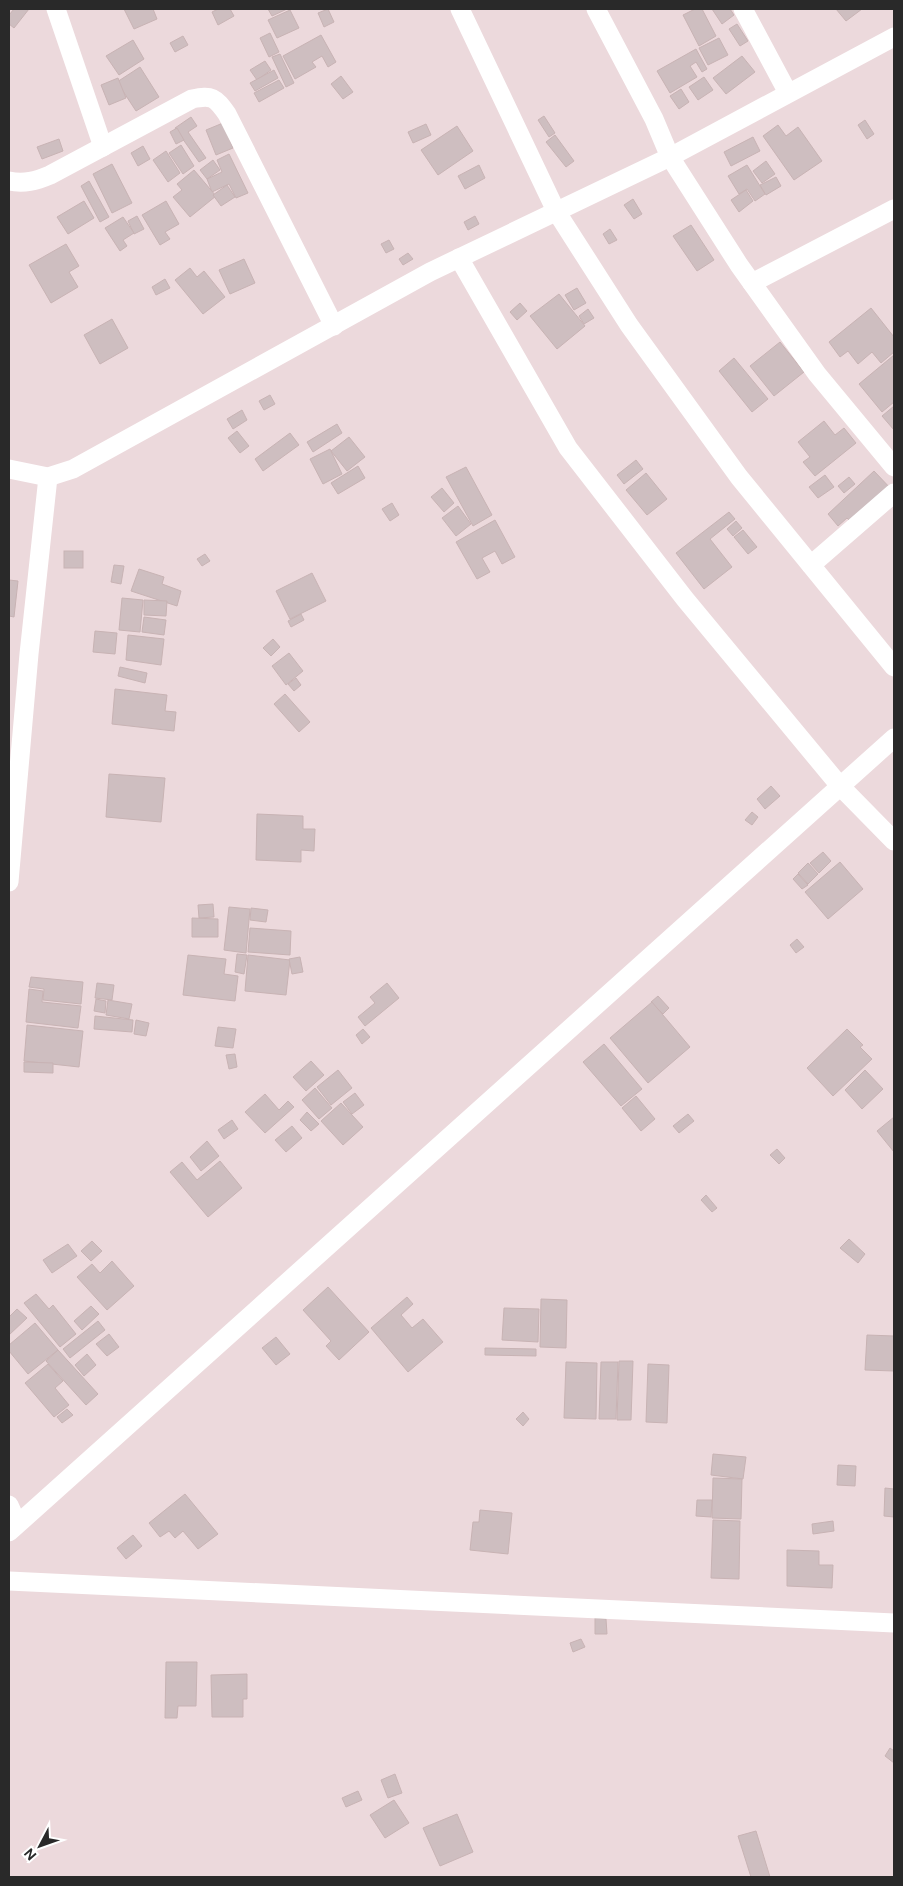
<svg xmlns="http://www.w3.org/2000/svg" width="903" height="1886" viewBox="0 0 903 1886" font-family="'DM Sans',sans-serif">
<rect width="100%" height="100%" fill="#ecd9dc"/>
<g fill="#cebec0" stroke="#c8b3b4">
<path d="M14 9H29L14 28 9 24V15Z"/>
<path d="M124 9H153L157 19 134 29Z"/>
<path d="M218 9H230L234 16 218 25 212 12Z"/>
<path d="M268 9H287L272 16Z"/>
<path d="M328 9 334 22 324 27 318 13Z"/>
<path d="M695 9H702L716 36 699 46 683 15Z"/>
<path d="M712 9H730L734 15 722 24Z"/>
<path d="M836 9H862L846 21Z"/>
<path d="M290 10 299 28 277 38 268 20Z"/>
<path d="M737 24 748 41 740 46 729 29Z"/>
<path d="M270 33 279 52 269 57 260 38Z"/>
<path d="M321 35 336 62 328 67 322 56 312 62 316 67 295 79 283 56Z"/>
<path d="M183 36 188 45 175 52 170 43Z"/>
<path d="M719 38 728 55 708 65 699 48Z"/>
<path d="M133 40 144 59 119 75 106 56Z"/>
<path d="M696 49 707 69 702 72 696 62 690 66 697 77 670 93 657 71Z"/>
<path d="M280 54 294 83 286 87 272 57Z"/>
<path d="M742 56 755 72 726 94 713 78Z"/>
<path d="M265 61 271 70 257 80 250 70Z"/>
<path d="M140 67 159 97 136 111 117 82Z"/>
<path d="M274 70 278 78 255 91 250 83Z"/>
<path d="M341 76 353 92 343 99 331 84Z"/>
<path d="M704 77 713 90 698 100 689 87Z"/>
<path d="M118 78 126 98 109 105 101 85Z"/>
<path d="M279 80 284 88 259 102 254 93Z"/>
<path d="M681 89 689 102 679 109 670 96Z"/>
<path d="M544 116 555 133 549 137 538 120Z"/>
<path d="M191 117 197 126 188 132 206 158 199 162 175 128Z"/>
<path d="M865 120 874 134 867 139 858 125Z"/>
<path d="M223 123 233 148 216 155 206 130Z"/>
<path d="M426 124 431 135 413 143 408 132Z"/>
<path d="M778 125 786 136 798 127 822 161 794 180 763 136Z"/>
<path d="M457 126 473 151 438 175 421 150Z"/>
<path d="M177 128 184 140 176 144 170 132Z"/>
<path d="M555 135 574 161 566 167 546 142Z"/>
<path d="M753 137 760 151 731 166 724 152Z"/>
<path d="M59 139 63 151 42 159 37 147Z"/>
<path d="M181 145 194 166 183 174 169 153Z"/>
<path d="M143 146 150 159 138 166 131 153Z"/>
<path d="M166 151 180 173 168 182 153 160Z"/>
<path d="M229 154 248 193 236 198 229 184 212 192 207 179 222 172 217 160Z"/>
<path d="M213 160 220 170 207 179 200 170Z"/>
<path d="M766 161 775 174 762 183 753 171Z"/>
<path d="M112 164 132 203 112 213 93 174Z"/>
<path d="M479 165 485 178 465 189 458 176Z"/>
<path d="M747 165 765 194 755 201 747 189 739 194 728 176Z"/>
<path d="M194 170 216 196 190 217 173 197 182 190 177 184Z"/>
<path d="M776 177 781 186 766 195 760 185Z"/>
<path d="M89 181 109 217 100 222 81 186Z"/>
<path d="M227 185 235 197 221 206 213 195Z"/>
<path d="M746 190 753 201 739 212 731 200Z"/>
<path d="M633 199 642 214 634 219 624 205Z"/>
<path d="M84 201 94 218 68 234 57 217Z"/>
<path d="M166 201 179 224 165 232 170 239 160 245 142 215Z"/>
<path d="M137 216 144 229 134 234 128 221Z"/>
<path d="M475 216 479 224 468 230 464 222Z"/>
<path d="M123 217 134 233 123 240 127 246 120 251 105 228Z"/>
<path d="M691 225 714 260 697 271 673 236Z"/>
<path d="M610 229 617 240 609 244 603 234Z"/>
<path d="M389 240 394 249 386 253 381 244Z"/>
<path d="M66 244 79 266 69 272 78 287 51 303 29 265Z"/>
<path d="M408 253 413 259 403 265 399 259Z"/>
<path d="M244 259 255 283 230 294 219 270Z"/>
<path d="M190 268 197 277 204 271 225 297 203 314 175 280Z"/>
<path d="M165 279 170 288 156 295 152 287Z"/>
<path d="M577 288 586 303 574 310 565 295Z"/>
<path d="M559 294 585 326 557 349 530 316Z"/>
<path d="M520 303 527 311 517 320 510 312Z"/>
<path d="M871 308 894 337V352L881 363 872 352 858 364 848 351 840 357 829 342Z"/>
<path d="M588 309 594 318 584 324 579 316Z"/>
<path d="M112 319 128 348 100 364 84 335Z"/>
<path d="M780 342 804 372 774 396 750 366Z"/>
<path d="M894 355V402L882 412 859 384Z"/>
<path d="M734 358 768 399 752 412 719 371Z"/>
<path d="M270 395 275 404 264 410 259 401Z"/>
<path d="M894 406V430L882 416Z"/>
<path d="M242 410 247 420 233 429 227 419Z"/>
<path d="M824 421 835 435 844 428 856 443 815 476 803 462 810 457 798 442Z"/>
<path d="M337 424 342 433 313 452 307 442Z"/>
<path d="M237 431 249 446 240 453 228 438Z"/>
<path d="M290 433 299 445 263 471 255 459Z"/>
<path d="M349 437 365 457 347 471 331 451Z"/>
<path d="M330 449 342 474 323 484 310 459Z"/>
<path d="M636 460 643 469 624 484 617 475Z"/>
<path d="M358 466 365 478 338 494 331 483Z"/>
<path d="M466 467 492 515 473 526 446 477Z"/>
<path d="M874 471 894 492 856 527 847 518 838 526 828 514Z"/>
<path d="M646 473 667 499 647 515 626 490Z"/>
<path d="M825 475 834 487 818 498 809 487Z"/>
<path d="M849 477 855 484 844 493 838 486Z"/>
<path d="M442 488 454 503 444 512 431 497Z"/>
<path d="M392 503 399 515 390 521 382 509Z"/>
<path d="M458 506 471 524 456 536 442 518Z"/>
<path d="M729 512 735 519 710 539 732 567 704 589 676 553Z"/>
<path d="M495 520 515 557 502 564 495 551 482 558 490 572 477 579 456 542Z"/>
<path d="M736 521 742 528 733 536 727 529Z"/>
<path d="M743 530 757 547 748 554 734 537Z"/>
<rect x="64" y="551" width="19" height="17"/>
<path d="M205 554 210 561 202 566 197 559Z"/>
<path d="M114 565 124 566 121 584 111 582Z"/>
<path d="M139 569 164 577 162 584 181 591 177 606 131 591Z"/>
<path d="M312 573 326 601 290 619 276 591Z"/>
<path d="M9 580 18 581 14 617 9 616Z"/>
<path d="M122 598 143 600 140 632 119 630Z"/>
<path d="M144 600 167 601 166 616 144 615Z"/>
<path d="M301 614 304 620 291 627 288 621Z"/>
<path d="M144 617 166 620 164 635 142 632Z"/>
<path d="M95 631 117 633 115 654 93 652Z"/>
<path d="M128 635 164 639 161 665 126 660Z"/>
<path d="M273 639 280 647 271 656 263 648Z"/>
<path d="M289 653 303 671 286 685 272 666Z"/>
<path d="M120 667 147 673 145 683 118 676Z"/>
<path d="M296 678 301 685 294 691 288 684Z"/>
<path d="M115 689 167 695 165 711 176 712 174 731 112 724Z"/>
<path d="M285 694 310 722 299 732 274 704Z"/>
<path d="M109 774 165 778 161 822 106 817Z"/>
<path d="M771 786 780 796 765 809 757 799Z"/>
<path d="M752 812 758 817 752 825 745 820Z"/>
<path d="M257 814 303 816V829H315L314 851 301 850V862L256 860Z"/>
<path d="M823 852 831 861 819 873 810 863Z"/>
<path d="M840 862 863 889 828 919 805 892Z"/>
<path d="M808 863 818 874 808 884 798 873Z"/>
<path d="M798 874 808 885 802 889 793 879Z"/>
<path d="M213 904 214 917 199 918 198 905Z"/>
<path d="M229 907 250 909 246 953 224 950Z"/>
<path d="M251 908 268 910 266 922 250 920Z"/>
<path d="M192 918 218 919V937H192Z"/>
<path d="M250 928 291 931 290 955 248 952Z"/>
<path d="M797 939 804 947 796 953 790 945Z"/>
<path d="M237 954 247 955 244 974 235 972Z"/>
<path d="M188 955 226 959 224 974 238 976 235 1001 183 995Z"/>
<path d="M248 955 290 960 286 995 245 991Z"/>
<path d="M300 957 303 972 292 974 289 959Z"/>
<path d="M31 977 83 982 81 1004 43 1000 44 989 29 987Z"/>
<path d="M97 983 114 985 112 1000 95 998Z"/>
<path d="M387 983 399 998 365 1026 358 1017 375 1003 370 997Z"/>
<path d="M29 989 43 991 42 1002 81 1006 78 1028 26 1022Z"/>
<path d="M658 996 669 1008 663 1014 651 1002Z"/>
<path d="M96 999 106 1001 105 1013 94 1011Z"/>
<path d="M108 1000 132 1004 129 1019 106 1015Z"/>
<path d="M652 1002 690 1047 648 1083 610 1038Z"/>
<path d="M95 1016 133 1020 132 1032 94 1029Z"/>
<path d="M136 1020 149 1023 146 1036 134 1034Z"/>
<path d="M27 1025 83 1031 79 1067 24 1061Z"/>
<path d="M218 1027 236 1029 233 1048 215 1046Z"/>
<path d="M363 1029 370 1037 362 1044 356 1035Z"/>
<path d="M847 1029 863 1045 860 1047 872 1059 833 1096 807 1068Z"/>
<path d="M604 1044 642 1089 621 1106 583 1062Z"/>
<path d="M235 1054 237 1067 229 1069 226 1055Z"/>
<path d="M311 1061 324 1075 306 1091 293 1077Z"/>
<path d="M24 1062 53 1063V1073L24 1072Z"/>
<path d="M338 1070 352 1088 331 1105 317 1087Z"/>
<path d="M865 1070 883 1089 862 1109 845 1090Z"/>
<path d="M315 1088 332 1108 319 1119 302 1100Z"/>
<path d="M355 1093 364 1105 352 1114 343 1102Z"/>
<path d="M265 1094 279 1110 288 1101 294 1107 265 1133 245 1112Z"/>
<path d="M636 1096 655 1119 641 1131 622 1108Z"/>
<path d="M341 1103 363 1127 343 1145 321 1121Z"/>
<path d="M307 1112 319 1124 311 1131 300 1120Z"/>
<path d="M688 1114 694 1121 679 1133 673 1126Z"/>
<path d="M894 1117V1152L877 1131Z"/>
<path d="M232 1120 238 1129 224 1139 218 1130Z"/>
<path d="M292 1126 302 1138 286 1152 275 1140Z"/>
<path d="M207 1141 219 1156 201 1171 190 1157Z"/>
<path d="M777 1149 785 1158 779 1164 770 1155Z"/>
<path d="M220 1161 242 1188 208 1217 170 1172 182 1162 197 1180Z"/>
<path d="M706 1195 717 1208 712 1212 701 1200Z"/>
<path d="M849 1239 865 1254 858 1263 840 1248Z"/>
<path d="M92 1241 102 1251 91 1261 81 1251Z"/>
<path d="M68 1244 77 1256 52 1273 43 1260Z"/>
<path d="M112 1261 134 1286 107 1310 77 1277 92 1264 100 1273Z"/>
<path d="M328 1287 369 1332 339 1360 326 1346 331 1341 303 1310Z"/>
<path d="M36 1294 49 1309 53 1305 76 1334 60 1347 24 1303Z"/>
<path d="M407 1297 413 1304 401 1315 412 1328 423 1319 443 1342 408 1372 371 1328Z"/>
<path d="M541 1299 567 1300 566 1348 540 1347Z"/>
<path d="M91 1306 99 1314 82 1330 74 1321Z"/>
<path d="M504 1308 539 1309 538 1342 502 1340Z"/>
<path d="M17 1309 27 1318 9 1335V1317Z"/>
<path d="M98 1321 105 1330 70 1358 63 1349Z"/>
<path d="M35 1323 58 1350 28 1374 9 1351V1345Z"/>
<path d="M109 1334 119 1347 107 1356 96 1344Z"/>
<path d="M867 1335 894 1336V1371L865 1370Z"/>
<path d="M276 1337 290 1354 276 1365 262 1348Z"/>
<path d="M485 1348 536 1349V1356L485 1355Z"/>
<path d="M58 1350 98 1394 86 1405 46 1361Z"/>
<path d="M87 1354 96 1365 84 1376 75 1365Z"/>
<path d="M619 1361H633L631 1420H617Z"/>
<path d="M566 1362 597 1363 596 1419 564 1418Z"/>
<path d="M601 1362H618L616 1419H599Z"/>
<path d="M48 1364 63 1381 55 1388 69 1405 54 1417 25 1383Z"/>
<path d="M648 1364 669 1365 667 1423 646 1422Z"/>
<path d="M67 1409 73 1415 62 1423 57 1417Z"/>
<path d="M523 1412 529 1419 523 1426 516 1419Z"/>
<path d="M713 1454 746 1457 743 1479 711 1475Z"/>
<path d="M838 1465 856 1466 855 1486 837 1485Z"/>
<path d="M713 1478 742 1479 741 1519 712 1518Z"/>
<path d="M885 1488 894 1489V1517L884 1516Z"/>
<path d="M185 1494 218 1534 198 1549 183 1531 175 1538 169 1531 160 1537 149 1523Z"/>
<path d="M697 1500H712L711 1517 696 1516Z"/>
<path d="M480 1510 512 1513 508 1554 470 1550 473 1522H479Z"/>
<path d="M713 1520 740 1521 739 1579 711 1578Z"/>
<path d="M833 1521 834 1531 813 1534 812 1524Z"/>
<path d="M133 1535 142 1546 126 1559 117 1548Z"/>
<path d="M787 1550 819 1551V1565H833L832 1588 787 1586Z"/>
<path d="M595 1618 606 1619 607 1634H595Z"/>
<path d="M581 1639 585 1647 573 1652 570 1643Z"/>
<path d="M166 1662H197L196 1706H178L177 1718H165Z"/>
<path d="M247 1674V1699H243V1717H212L211 1675Z"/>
<path d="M890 1748 894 1751V1763L885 1756Z"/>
<path d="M395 1774 402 1793 388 1798 381 1780Z"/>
<path d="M358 1791 362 1800 346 1807 342 1798Z"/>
<path d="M394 1800 409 1823 385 1838 370 1815Z"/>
<path d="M457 1814 473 1852 440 1866 423 1828Z"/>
<path d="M756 1831 770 1877H751L738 1836Z"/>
</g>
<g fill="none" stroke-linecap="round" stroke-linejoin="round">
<g stroke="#fff" stroke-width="19">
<path d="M56 9 103 147"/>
<path d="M460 9 556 211 629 325 739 477 894 667"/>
<path d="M596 9 654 119 670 157 739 265 817 374 894 467"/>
<path d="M743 9 788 93"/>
<path d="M9 181C24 184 36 181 50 175L192 99C212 95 215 97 227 114L334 326"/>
<path d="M459 258 568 448 685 599 840 786 894 841"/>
<path d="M752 283 894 209"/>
<path d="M9 469 48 477 73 469 430 272 670 157 894 37"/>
<path d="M811 565 894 493"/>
<path d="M9 882 29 654 48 477"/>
<path d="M9 1505 17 1523"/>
<path d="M9 1532 894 738"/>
<path d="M9 1581 894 1623"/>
</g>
</g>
<rect width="903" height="1886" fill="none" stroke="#292929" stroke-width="20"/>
<g transform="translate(40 1846) rotate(229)" stroke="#ffffff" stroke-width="4" paint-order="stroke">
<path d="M0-4L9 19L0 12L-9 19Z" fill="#292929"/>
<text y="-8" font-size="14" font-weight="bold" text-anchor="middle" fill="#292929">N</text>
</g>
</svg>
